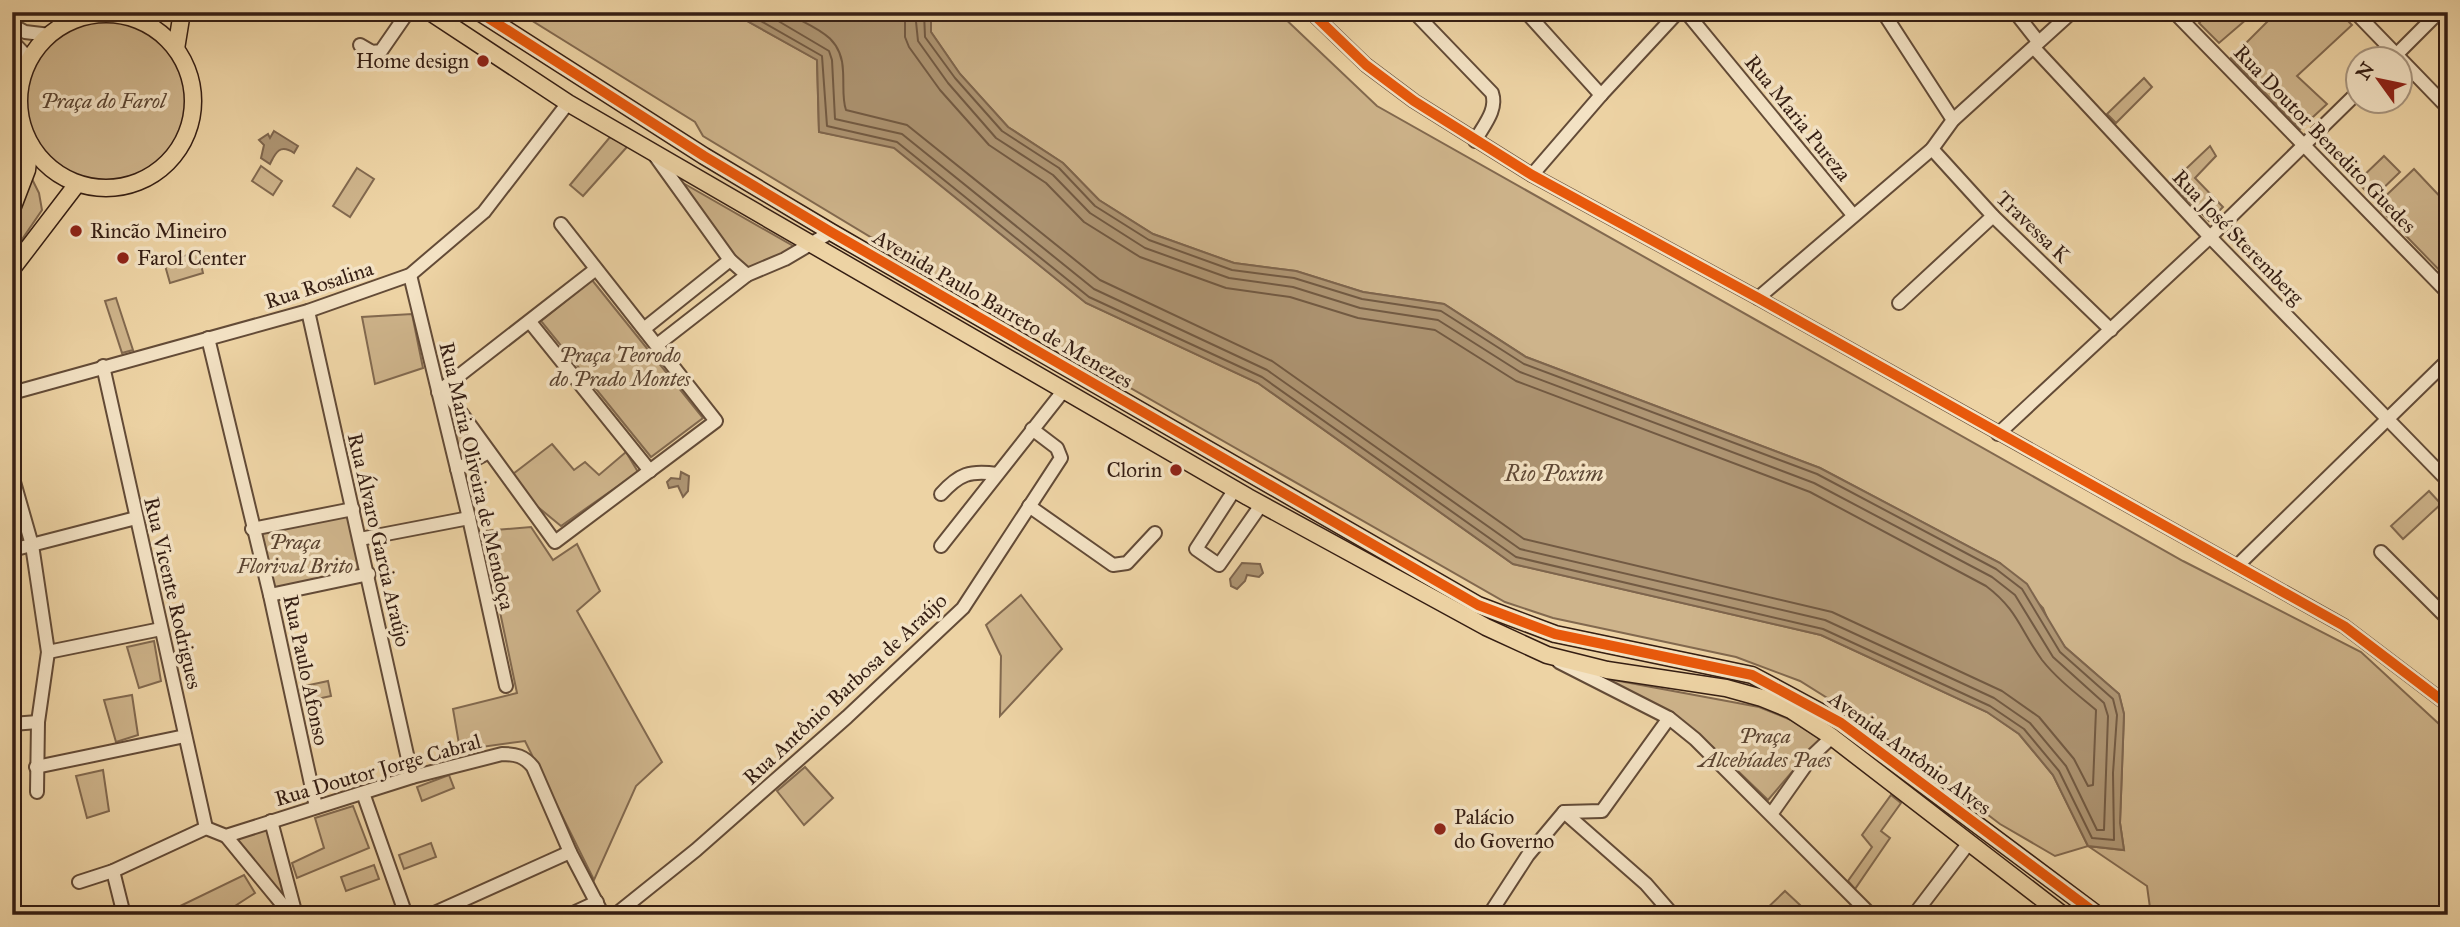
<svg xmlns="http://www.w3.org/2000/svg" width="2460" height="927" viewBox="0 0 2460 927" font-family="'IM FELL Great Primer',serif">
<rect width="100%" height="100%" fill="#edd3a4"/>
<filter id="stains"><feTurbulence type="fractalNoise" baseFrequency=".00286" numOctaves="4"/><feColorMatrix values="0 0 0 0 .2 0 0 0 0 .09 0 0 0 0 .02 0 0 0 .5 -.17"/></filter>
<radialGradient id="worn" r=".72"><stop offset=".6" stop-color="#630" stop-opacity="0"/><stop offset="1" stop-color="#630" stop-opacity=".3"/></radialGradient>
<g fill="#ceb48b" stroke="#82694f" stroke-width="2">
<path d="M518 12H731L817 60 819 132 894 147 1086 303 1258 383 1513 564 1821 635 1987 712 2019 734 2053 775 2088 846 2124 850 2120 823 2124 714 2119 694 2065 647 2050 625 2043 608 2000 563 1820 468 1526 357 1444 304 1363 292 1296 271 1234 263 1153 234 1099 200 1063 163 1008 127 960 74 931 32V12H1156L1160 18 1196 21 1200 12H1278L1377 106 2183 561 2361 652 2439 724 2448 736V915H2151L2147 886 2088 846 2055 856 2000 824 1864 721 1800 681 1736 657 1553 618 1505 602 950 285 703 136 695 122Z"/>
<path d="M2210 12H2255L2219 43 2199 23Z"/>
<path d="M2264 12H2339L2352 25 2297 76 2327 104 2300 129 2231 58 2270 19Z"/>
<circle cx="106" cy="101" r="87"/>
<path d="M2144 78 2152 87 2116 123 2107 114Z"/>
<path d="M610 137 626 145V148L583 196 570 185Z"/>
<path d="M2210 146 2216 156 2195 178 2223 207 2209 221 2171 183Z"/>
<path d="M2384 156 2400 172 2373 198 2357 182Z"/>
<path d="M261 166 282 181 273 195 252 181Z"/>
<path d="M357 168 374 179 350 217 333 206Z"/>
<path d="M2414 169 2448 205V274L2445 276 2376 205Z"/>
<path d="M30 175 39 193 42 210 12 254V221Z"/>
<path d="M683 183 795 247 752 268 736 266Z"/>
<path d="M198 252 203 273 170 283 164 262Z"/>
<path d="M592 280 703 418 651 457 541 321Z"/>
<path d="M116 298 133 350 122 353 105 301Z"/>
<path d="M412 314 423 368 375 384 362 317Z"/>
<path d="M445 405H449L481 449 462 463 459 461Z"/>
<path d="M552 444 574 470 585 462 599 475 626 452 638 472 561 526 533 503 513 474Z"/>
<path d="M2429 491 2441 504 2403 539 2391 526Z"/>
<path d="M350 514 363 570 271 590 257 531Z"/>
<path d="M531 527 553 560 577 544 600 591 577 611 662 762 636 786 594 880 525 741 460 750 453 709 517 693 483 531Z"/>
<path d="M1021 595 1062 649 1000 716 1001 656 986 625Z"/>
<path d="M154 641 161 681 139 688 127 647Z"/>
<path d="M1587 675 1759 707 1791 720 1820 739 1768 800 1712 746 1655 707Z"/>
<path d="M328 681 331 696 303 702 300 687Z"/>
<path d="M132 695 138 735 116 742 104 700Z"/>
<path d="M805 767 833 798 804 825 777 791Z"/>
<path d="M103 770 109 811 87 818 76 776Z"/>
<path d="M449 775 454 788 422 801 417 787Z"/>
<path d="M1891 795 1901 803 1881 831 1890 838 1855 889 1848 881 1872 847 1862 835Z"/>
<path d="M353 806 369 848 297 878 292 863 324 848 315 818Z"/>
<path d="M266 821 293 915 219 832Z"/>
<path d="M431 843 436 857 404 869 399 855Z"/>
<path d="M374 865 379 879 346 891 341 877Z"/>
<path d="M244 875 255 893 221 915H179L176 908Z"/>
<path d="M1785 891 1800 905 1797 911 1800 915H1760Z"/>
</g>
<g fill="#ae9573" stroke="#7e654d" stroke-width="2">
<path d="M731 12H931V32L960 74 1008 127 1063 163 1099 200 1153 234 1234 263 1296 271 1363 292 1444 304 1526 357 1820 468 2000 563 2027 584 2065 647 2119 694 2124 714 2120 823 2124 850 2088 846 2053 775 2019 734 1987 712 1821 635 1513 564 1258 383 1086 303 894 148 819 132 817 60Z"/>
<path d="M274 131 298 146 294 153C279 143 275 154 270 164L261 158 264 145 259 140 268 134 270 138Z"/>
<path d="M681 472 689 476 688 491 683 497 678 486 669 488 667 482 671 478 680 479Z"/>
<path d="M1242 563 1260 564 1263 573 1259 577 1247 575 1245 581 1237 589 1231 586 1230 579Z"/>
</g>
<g fill="none" stroke-linecap="round" stroke-linejoin="round">
<g stroke="#725a43" stroke-width="2">
<path d="M745 12 822 56 827 126 897 142 1089 297 1262 377 1516 557 1823 629 1990 706 2024 729 2059 771 2092 838 2114 840 2113 773 2117 715 2113 699 2060 652 2022 589 1996 569 1817 474 1524 364 1441 311 1362 299 1294 278 1232 270 1149 240 1095 206 1059 168 1002 131 955 78 925 37 924 12"/>
<path d="M763 12 829 51 832 60 835 119 902 134 1094 289 1267 370 1520 549 1825 620 1994 698 2030 723 2066 766 2097 830H2104L2108 716 2104 703 2053 657 2015 595 1992 577 1814 483 1520 372 1438 320 1360 308 1293 287 1229 278 1145 248 1090 213 1053 175 996 138 948 83 918 41 915 12"/>
<path d="M785 12C813 28 842 34 843 71 844 84 842 99 846 110L907 125 1100 280 1272 361 1524 539 1832 612 2002 691 2039 717 2074 759 2088 786 2093 785 2096 710C2077 694 2057 679 2042 660 2020 630 2018 610 1986 586L1810 492 1516 381 1435 330 1358 318 1290 297 1226 288 1140 257 1084 222 1046 183 989 145 940 90 909 47 905 37V12"/>
</g>
<defs>
<g id="minor">
<path d="M1311 12 1366 65 1414 101 1532 175 1758 298 2344 626 2448 705"/>
<path d="M1414 12 1492 93C1498 110 1483 126 1475 141"/>
<path d="M1526 12 1601 95"/>
<path d="M1686 12 1853 215"/>
<path d="M1883 12 1953 120"/>
<path d="M2015 12 2037 40 2035 49 2210 237 2448 481"/>
<path d="M2174 12 2448 293"/>
<path d="M2355 12 2448 108"/>
<path d="M12 25 25 32 50 35"/>
<path d="M12 41 30 60"/>
<path d="M360 45 372 52 381 51 408 12"/>
<path d="M2392 59 2439 12"/>
<path d="M1932 149 1993 216 2111 330"/>
<path d="M656 157 730 260 747 275"/>
<path d="M1532 175 1601 95 1678 12"/>
<path d="M410 275 469 518 506 686"/>
<path d="M1758 298 1932 149 1953 120 2072 12"/>
<path d="M1899 303 1993 216"/>
<path d="M308 311 412 777"/>
<path d="M530 322 650 471"/>
<path d="M645 328 730 260"/>
<path d="M208 338 270 595 316 807"/>
<path d="M657 345 747 275 785 259 831 232"/>
<path d="M103 366 206 828"/>
<path d="M443 388 555 542 716 421 561 224"/>
<path d="M438 392 596 269"/>
<path d="M12 393 308 311 410 275 484 212 568 103"/>
<path d="M1998 434 2210 237 2358 92"/>
<path d="M457 469 489 452"/>
<path d="M12 475 32 545 48 652 38 722 37 792"/>
<path d="M1235 489 1196 549 1219 565 1261 505"/>
<path d="M941 494C959 474 970 470 997 474"/>
<path d="M1029 506 1113 565 1127 563 1155 533"/>
<path d="M252 529 353 509"/>
<path d="M360 539 469 518"/>
<path d="M941 546 1064 390"/>
<path d="M12 550 136 518"/>
<path d="M2381 552 2448 619"/>
<path d="M2237 566 2448 360"/>
<path d="M270 595 369 574"/>
<path d="M48 652 161 629"/>
<path d="M1559 662 1669 718 1695 739 1871 915"/>
<path d="M12 724 38 722"/>
<path d="M36 767 185 736"/>
<path d="M363 793 406 915"/>
<path d="M1564 812 1646 884 1673 915"/>
<path d="M1772 813 1813 755 1832 737"/>
<path d="M271 821 296 915"/>
<path d="M226 836 291 915"/>
<path d="M113 871 124 915"/>
<path d="M79 882 113 871 206 828 226 836 412 777 502 754C516 754 524 756 533 767L570 852 603 915"/>
<path d="M430 915 570 852"/>
<path d="M569 915 597 902"/>
<path d="M615 915 696 850 847 717 963 608 1061 458 1057 448 1032 429"/>
<path d="M1489 915 1528 855 1564 812 1602 811 1669 718"/>
<path d="M1914 915 1968 844"/>
</g>
<g id="major">
<path d="M430 12 568 103 1248 497 1486 627 1547 655 1607 670 1726 688 1762 698 1791 710 1832 737 2063 915"/>
<path d="M479 12 704 156 831 232 1478 605 1555 634 1752 675 1841 723 2098 915"/>
<circle cx="106" cy="101" r="87"/>
<path d="M176 49 182 12"/>
<path d="M12 209 27 170 30 144"/>
<path d="M12 269 77 184"/>
</g>
</defs>
<use href="#minor" stroke="#634b37" stroke-width="16"/>
<use href="#major" stroke="#351e13" stroke-width="19"/>
<use href="#minor" stroke="#f3e2c4" stroke-width="12"/>
<use href="#major" stroke="#edd3a4" stroke-width="16"/>
<defs>
<g id="cycleway">
<path d="M479 12 704 156 831 232 1478 605 1555 634 1752 675 1841 723 2098 915"/>
<path d="M1311 12 1366 65 1414 101 1532 175 1758 298 2344 626 2448 705"/>
</g>
</defs>
<use href="#cycleway" stroke="#f3e2c4" stroke-width="15"/>
<use href="#cycleway" stroke="#e8590c" stroke-width="10"/>
</g>
<g fill="#8f2418" stroke="#f3e2c4" stroke-width="2.5">
<circle cx="483" cy="61" r="7"/>
<circle cx="76" cy="231" r="7"/>
<circle cx="123" cy="258" r="7"/>
<circle cx="1176" cy="470" r="7"/>
<circle cx="1440" cy="829" r="7"/>
</g>
<g text-anchor="middle" stroke-width="7" stroke-linejoin="round" paint-order="stroke">
<g font-size="21" fill="#351e13" stroke="#f3e2c4" text-anchor="start">
<text x="469" y="68" text-anchor="end">Home design</text>
<text x="90" y="238">Rincão Mineiro</text>
<text x="137" y="265">Farol Center</text>
<text x="1162" y="477" text-anchor="end">Clorin</text>
<text x="1454" y="824">Palácio<tspan x="1454" dy="24">do Governo</tspan></text>
</g>
<g font-size="21" font-style="italic" fill="#5b4431" stroke="#f3e2c4">
<text x="103" y="108">Praça do Farol</text>
<text x="620" y="362">Praça Teorodo<tspan x="620" dy="24">do Prado Montes</tspan></text>
<text x="295" y="549">Praça<tspan x="295" dy="24">Florival Brito</tspan></text>
<text x="1765" y="743">Praça<tspan x="1765" dy="24">Alcebíades Paes</tspan></text>
</g>
<g font-size="21" fill="#351e13" stroke="#f3e2c4">
<text transform="translate(1798 118) rotate(51)" y="7">Rua Maria Pureza</text>
<text transform="translate(2325 139) rotate(46)" y="7">Rua Doutor Benedito Guedes</text>
<text transform="translate(2033 227) rotate(44)" y="7">Travessa K</text>
<text transform="translate(2238 237) rotate(46)" y="7">Rua José Steremberg</text>
<text transform="translate(319 285) rotate(-18)" y="7">Rua Rosalina</text>
<text transform="translate(1003 309) rotate(30)" y="7">Avenida Paulo Barreto de Menezes</text>
<text transform="translate(477 476) rotate(77)" y="7">Rua Maria Oliveira de Mendoça</text>
<text transform="translate(379 540) rotate(77)" y="7">Rua Álvaro Garcia Araújo</text>
<text transform="translate(173 593) rotate(77)" y="7">Rua Vicente Rodrigues</text>
<text transform="translate(306 670) rotate(78)" y="7">Rua Paulo Afonso</text>
<text transform="translate(845 689) rotate(-43)" y="7">Rua Antônio Barbosa de Araújo</text>
<text transform="translate(1910 753) rotate(36)" y="7">Avenida Antônio Alves</text>
<text transform="translate(378 770) rotate(-16)" y="7">Rua Doutor Jorge Cabral</text>
</g>
<g font-size="23" font-style="italic" fill="#5f4835" stroke="#f3e2c4">
<text x="1554" y="481">Rio Poxim</text>
</g>
</g>
<rect width="2460" height="927" fill="none" stroke="#edd3a4" stroke-width="42"/>
<rect x="14" y="14" width="2432" height="899" fill="none" stroke="#351e13" stroke-width="3.5"/>
<rect x="21" y="21" width="2418" height="885" fill="none" stroke="#351e13" stroke-width="2"/>
<g transform="translate(2379 80) rotate(303)"><circle r="33" fill="#f3e2c4" stroke="#a7947d" stroke-width="2"/>
<path d="M0-5L12 26L0 18L-12 26Z" fill="#8f2418"/>
<text y="-10" font-size="19" font-weight="bold" text-anchor="middle" fill="#351e13">N</text>
</g>
<rect width="100%" height="100%" filter="url(#stains)"/>
<rect width="100%" height="100%" fill="url(#worn)"/>
</svg>
